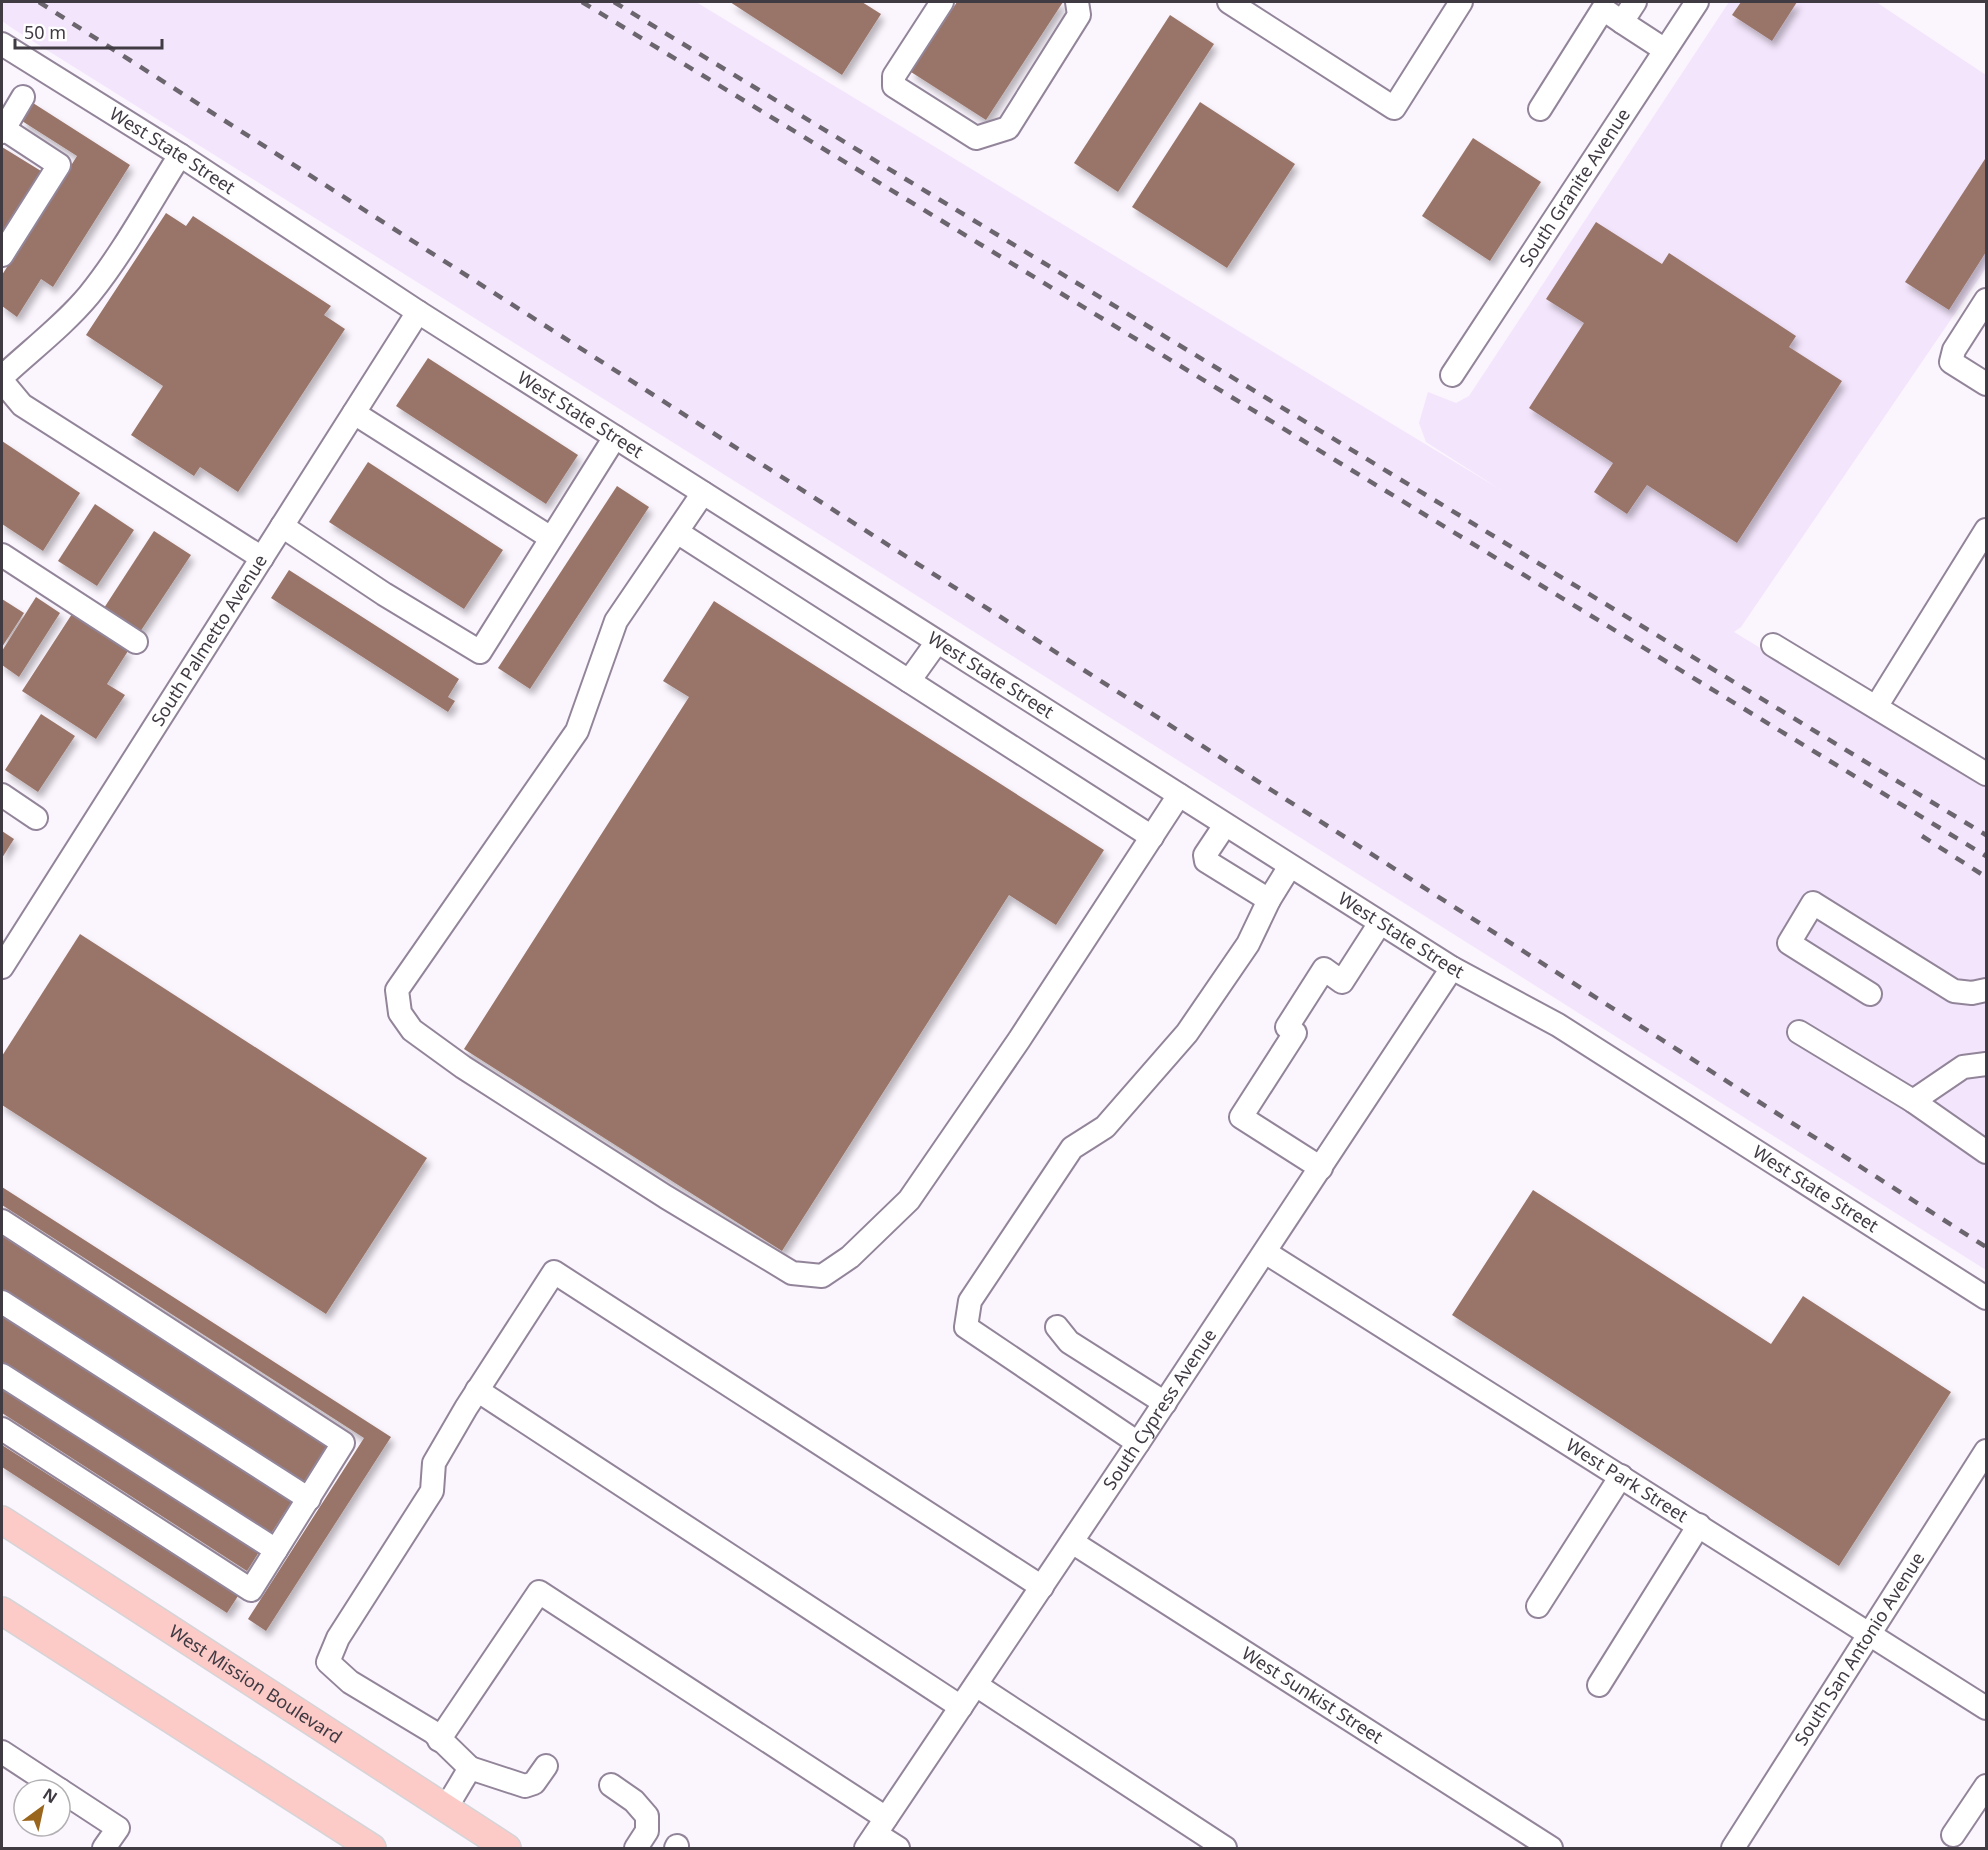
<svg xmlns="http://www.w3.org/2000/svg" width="1988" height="1850" viewBox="0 0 1988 1850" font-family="'Noto Sans',sans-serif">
<defs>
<filter id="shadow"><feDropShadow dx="3.5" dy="6" stdDeviation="3" flood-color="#0004"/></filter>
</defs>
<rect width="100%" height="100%" fill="#fbf5fe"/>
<path fill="#f3e5fc" d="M2 2H696L1501 490 1426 442 1419 423 1428 392 1456 403 1469 396 1729 2H1876L1986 75V268L1741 627 1734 632 1986 785V1270L835 544 15 30 2 21Z"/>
<g fill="#997569" filter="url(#shadow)">
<path d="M730 2H862L881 14 842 75Z"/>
<path d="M957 2H1063L986 120 911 72Z"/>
<path d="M1741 2H1797L1772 41 1732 15Z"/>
<path d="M1170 15 1214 44 1118 192 1074 163Z"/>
<path d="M1200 102 1295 164 1227 268 1132 207Z"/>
<path d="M33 103 130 165 53 287 41 279 17 317 2 306V275L77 156 22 121Z"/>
<path d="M1473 138 1541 182 1490 261 1422 216Z"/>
<path d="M2 147 41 171 2 233Z"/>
<path d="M1985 159 1986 161V252L1949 310 1905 282Z"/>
<path d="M166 213 186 226 193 216 331 306 324 315 345 329 238 492 200 467 194 476 131 435 163 386 86 335Z"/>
<path d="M1596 222 1662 264 1669 253 1796 336 1789 347 1842 381 1737 543 1647 485 1627 514 1594 492 1613 463 1529 408 1584 323 1546 299Z"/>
<path d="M428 358 578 455 546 504 396 406Z"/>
<path d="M2 441 80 493 43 551 2 524Z"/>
<path d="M368 462 503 550 464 609 329 522Z"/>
<path d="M617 486 649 507 530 689 498 668Z"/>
<path d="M95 504 134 530 97 586 58 561Z"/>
<path d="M154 531 191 555 140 632 104 608Z"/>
<path d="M289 570 459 679 448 697 455 701 448 712 271 598Z"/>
<path d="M36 597 60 613 19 677 2 665V651Z"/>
<path d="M2 599 24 613 2 647Z"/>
<path d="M714 601 1104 850 1056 925 1009 895 782 1251 464 1049 689 697 663 681Z"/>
<path d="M72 614 128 651 107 684 125 695 96 739 22 691Z"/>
<path d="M41 714 75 736 38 792 5 770Z"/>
<path d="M2 831 14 839 2 858Z"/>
<path d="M80 934 427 1158 326 1314 2 1105V1056Z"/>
<path d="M2 1187 391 1437 266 1631 248 1619 364 1438 2 1205Z"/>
<path d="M1533 1190 1771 1344 1803 1296 1951 1392 1839 1566 1452 1315Z"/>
<path d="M2 1236 327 1446 303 1483 2 1290Z"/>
<path d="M2 1314 292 1501 270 1535 2 1362Z"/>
<path d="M2 1387 259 1552 247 1571 2 1413Z"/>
<path d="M2 1445 238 1596 227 1613 2 1467Z"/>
</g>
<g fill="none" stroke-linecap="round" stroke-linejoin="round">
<defs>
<g id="minor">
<path d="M942 2 894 76V86L976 138 1008 128 1079 15 1077 2"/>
<path d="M1229 2 1394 108 1461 2"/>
<path d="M1635 2 1622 22 1665 50"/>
<path id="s1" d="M2 44 180 155 418 312 1452 968 1558 1025 1986 1298"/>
<path d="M1540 109 1603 9 1622 22"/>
<path d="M4 129 23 97"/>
<path d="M2 132 4 129 59 165 2 255"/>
<path d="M1986 300 1954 350 1951 362 1986 384"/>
<path id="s2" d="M1452 375 1697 2"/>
<path d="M2 377C31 350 64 325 89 295 123 253 151 201 180 155"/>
<path d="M2 381 22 405 262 558"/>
<path d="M354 413 551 538"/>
<path d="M703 493 616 621 577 731 397 990 400 1013 412 1030 463 1067 666 1197 792 1273 822 1276 850 1257 909 1200 1019 1040 1179 795"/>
<path d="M282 526 384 594 480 652 615 437"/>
<path d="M677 532 1152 837"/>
<path d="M2 555 136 642"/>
<path d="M1773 645 1986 774"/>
<path d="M909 681 937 642"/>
<path d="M1876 707 1986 530"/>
<path d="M2 795 36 818"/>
<path d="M1225 825 1205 855 1206 861 1269 900 1290 866"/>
<path id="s3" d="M2 967 418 312"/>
<path d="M1870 994 1789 943 1813 903 1954 991 1972 993 1986 990"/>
<path d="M1799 1032 1913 1101 1986 1152"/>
<path d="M1913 1101 1963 1067 1986 1064"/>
<path d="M1321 1168 1241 1117 1295 1033 1287 1027 1324 969 1342 982 1380 923"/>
<path d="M2 1221 343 1443 251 1590 2 1429"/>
<path id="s4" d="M1265 1252 1986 1708"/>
<path d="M2 1302 309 1499"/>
<path d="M1057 1327 1069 1342 1165 1403"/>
<path d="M2 1375 276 1550"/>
<path d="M477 1390 961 1707"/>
<path d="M1138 1443 966 1327 970 1301 1072 1148 1105 1127 1187 1033 1248 944 1269 900"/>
<path id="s5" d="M1072 1542 1551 1848"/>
<path d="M1538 1606 1621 1476"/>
<path d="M976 1685 1225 1848"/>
<path d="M1599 1685 1699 1525"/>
<path d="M439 1740 539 1592 886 1818"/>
<path d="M2 1752 60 1790"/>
<path d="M470 1768 525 1786 534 1783 546 1766"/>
<path d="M611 1785 634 1801 647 1816V1831L636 1848"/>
<path d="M60 1790 118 1828 104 1848"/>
<path d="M446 1808 470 1768 433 1732 350 1682 328 1662 338 1638 432 1491 434 1463 466 1408 554 1272 1042 1587"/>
<path d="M876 1834 898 1848"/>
<path d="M1953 1835 1986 1786"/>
<path d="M676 1848 677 1846"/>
<path id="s6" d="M866 1848 1138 1443 1452 968"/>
<path id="s7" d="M1733 1848 1986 1451"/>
</g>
<g id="major">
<path id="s8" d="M2 1520 507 1848"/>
<path d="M2 1611 372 1848"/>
</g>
</defs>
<use href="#minor" stroke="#928599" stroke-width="26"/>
<use href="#major" stroke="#d5d4d6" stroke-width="30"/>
<use href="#minor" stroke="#fff" stroke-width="22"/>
<use href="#major" stroke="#fccbc8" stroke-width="27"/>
<g stroke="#6b656e" stroke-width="4.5" stroke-dasharray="10 10" stroke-linecap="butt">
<path d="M39 2 1986 1247"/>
<path d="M582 2 1986 856"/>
<path d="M614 2 1986 835"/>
<path d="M1922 836 1986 877"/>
</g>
</g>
<g text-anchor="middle" stroke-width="6" stroke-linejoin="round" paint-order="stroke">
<g font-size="18" fill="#403a43" stroke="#fff">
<text dy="6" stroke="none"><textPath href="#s1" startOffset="201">West State Street</textPath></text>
<text dy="6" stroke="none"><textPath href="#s2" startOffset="224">South Granite Avenue</textPath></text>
<text dy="6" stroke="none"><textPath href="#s1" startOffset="687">West State Street</textPath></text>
<text dy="6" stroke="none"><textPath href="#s3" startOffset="387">South Palmetto Avenue</textPath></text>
<text dy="6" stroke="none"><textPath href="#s1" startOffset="1173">West State Street</textPath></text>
<text dy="6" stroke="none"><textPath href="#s1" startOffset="1659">West State Street</textPath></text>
<text dy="6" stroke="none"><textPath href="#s1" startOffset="2145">West State Street</textPath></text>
<text dy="6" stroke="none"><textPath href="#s6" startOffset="528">South Cypress Avenue</textPath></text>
<text dy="6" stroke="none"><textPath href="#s4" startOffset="428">West Park Street</textPath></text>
<text dy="6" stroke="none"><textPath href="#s7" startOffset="236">South San Antonio Avenue</textPath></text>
<text dy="6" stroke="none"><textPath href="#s8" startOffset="302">West Mission Boulevard</textPath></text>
<text dy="6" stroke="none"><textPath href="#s5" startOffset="285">West Sunkist Street</textPath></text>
</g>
</g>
<rect width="1988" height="1850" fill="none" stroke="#403a43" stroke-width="6"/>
<g transform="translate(42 1808) rotate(33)"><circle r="28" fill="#ffffff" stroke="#b3b0b4" stroke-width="1.5"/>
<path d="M0-4.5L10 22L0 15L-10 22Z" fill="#9a651c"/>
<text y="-9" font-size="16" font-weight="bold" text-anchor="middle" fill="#403a43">N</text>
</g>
<path d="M15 39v9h147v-9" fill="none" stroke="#403a43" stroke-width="3"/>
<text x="24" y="39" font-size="18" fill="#403a43" stroke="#ffffff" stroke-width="4.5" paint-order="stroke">50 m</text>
</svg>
